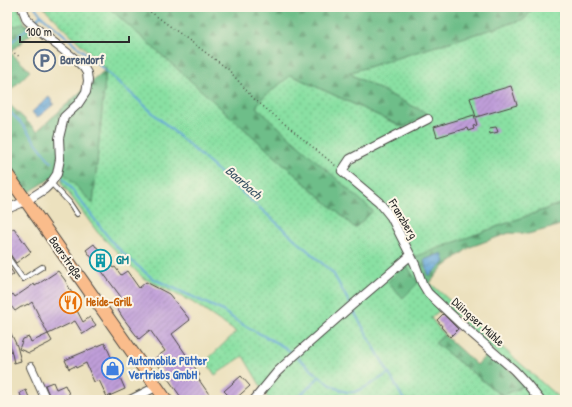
<svg xmlns="http://www.w3.org/2000/svg" width="572" height="407" viewBox="0 0 572 407" font-family="'Patrick Hand',sans-serif">
<defs>
<pattern id="grass-dots" width="8" height="8" patternUnits="userSpaceOnUse"><rect width="8" height="8" fill="#89e0a3"/><path d="M2 2h.1M6 6h.1" fill="none" stroke="#76c08c" stroke-width="1.8" stroke-linecap="round"/></pattern>
<pattern id="forest-firs" width="22" height="20" patternUnits="userSpaceOnUse"><rect width="22" height="20" fill="#6ebe89"/><path d="M5 1l3.5 6h-7zM16 11l3.5 6h-7z" fill="#5b9b70"/></pattern>
<pattern id="water-waves" width="16" height="10" patternUnits="userSpaceOnUse"><rect width="16" height="10" fill="#63a6d8"/><path d="M0 5q4-4 8 0t8 0" fill="none" stroke="#5287af"/></pattern>
<pattern id="building-hatch" width="6" height="6" patternUnits="userSpaceOnUse"><rect width="6" height="6" fill="#bf9ed9"/><path d="M-1 1l2-2M0 6l6-6M5 7l2-2" fill="none" stroke="#9b81b0"/></pattern>
</defs>
<rect width="100%" height="100%" fill="#fcf5e5"/>
<filter id="ink" filterUnits="userSpaceOnUse"><feTurbulence type="fractalNoise" baseFrequency=".025" numOctaves="2"/><feDisplacementMap in="SourceGraphic" scale="8" xChannelSelector="R" yChannelSelector="G"/><feConvolveMatrix kernelMatrix="1 2 1 2 8 2 1 2 1" color-interpolation-filters="sRGB"/></filter>
<filter id="wash" filterUnits="userSpaceOnUse"><feTurbulence type="fractalNoise" baseFrequency=".012" numOctaves="4" result="noise"/><feDisplacementMap in="SourceGraphic" scale="16" xChannelSelector="R" yChannelSelector="G"/><feGaussianBlur stdDeviation="0.9" result="paint"/><feColorMatrix in="noise" values="0 0 0 0 0 0 0 0 0 0 0 0 0 0 0 0 0 1.4 0 .05"/><feComposite in="paint" operator="in"/></filter>
<g filter="url(#wash)">
<rect width="100%" height="100%" fill="#ece1be"/>
<g fill="url(#grass-dots)" stroke="#5a8667">
<path d="M7 7H18L25 23 16 26 7 25Z"/>
<path d="M44 7H108L355 228 256 107 260 100 291 75 403 127 428 114 348 73 524 19 534 7H565V202L414 257 399 234 441 309 431 318 444 335 435 343 502 396 527 384 540 400H269L243 356 215 375 206 361 236 332 192 302 143 278 98 233 62 184V170L93 203 106 69 46 10Z"/>
<path d="M430 283 558 397 560 400H543L429 290Z"/>
</g>
<g fill="url(#forest-firs)" stroke="#4c745a">
<path d="M108 7H534L525 19 348 73 428 114 403 127 291 75 260 100 256 107 373 211 355 228Z"/>
<path d="M25 23 34 31 10 52 30 71 7 94V25L16 26Z"/>
<path d="M106 69 93 204 62 171 28 193 7 169V102L37 131Z"/>
<path d="M565 202V223L551 228 528 234 509 233 470 247 441 269 430 283 429 290 414 257Z"/>
<path d="M406 264 418 283 403 298 388 282Z"/>
<path d="M444 335 477 365 490 351 525 385 502 396 435 343Z"/>
</g>
<g fill="url(#water-waves)" stroke="#476882">
<path d="M49 97 54 104 37 118 32 112Z"/>
<path d="M442 253 445 262 429 276 424 260Z"/>
</g>
<g fill="none" stroke-linecap="round" stroke-linejoin="round">
<g stroke="#63a6d8" stroke-width="2">
<path d="M35 7 41 15 99 65 333 273 350 304"/>
<path d="M36 20 41 15"/>
<path d="M7 46 30 26"/>
<path d="M7 109 21 123 51 162"/>
<path d="M63 178 112 242 127 257 152 278 221 310 240 323 286 348 293 354"/>
<path d="M352 308 404 400"/>
<path d="M297 357C310 368 336 395 353 392 360 392 382 377 389 373"/>
<path d="M296 400 320 376"/>
</g>
</g>
<g id="blocks">
<g fill="url(#building-hatch)">
<path d="M511 86 517 105 476 117 470 98Z"/>
<path d="M474 115 477 125 473 126 474 129 468 131 467 128 437 137 434 127Z"/>
<path d="M496 127 498 132 490 134 489 128Z"/>
<path d="M14 228 31 252 16 263 10 254 7 253V233Z"/>
<path d="M94 244 96 247H97L113 268 115 267 121 275 127 271 139 288 146 282 169 294 190 320 172 334 200 375 197 377 213 400H183L154 359 165 351 150 330 139 339 123 318 116 307 113 303 121 297 86 250Z"/>
<path d="M7 262 10 267H9L14 274 7 279Z"/>
<path d="M58 271 65 280 74 297H73L78 305 75 307 83 322 90 317 96 325 83 334 75 321 48 334 32 302 28 305V304L22 307H21L15 311 7 301V299L13 294 15 297 34 284 35 286Z"/>
<path d="M443 314 458 329 450 337 441 327 442 326 437 320Z"/>
<path d="M8 327 17 346 21 361 14 363 7 331V328Z"/>
<path d="M48 334 52 341 49 343 29 353 19 349 23 339 29 337 31 342Z"/>
<path d="M105 343 125 389 107 397 99 380 94 382 86 363 76 368 75 366 69 369 65 360Z"/>
<path d="M241 376 250 386 234 400H233L224 391Z"/>
<path d="M53 382 56 389 65 385 72 400H51L45 385Z"/>
<path d="M26 390 30 400H22L20 393Z"/>
</g>
</g>
</g>
<g filter="url(#ink)">
<use href="#blocks" fill-opacity="0" stroke="#484641" stroke-width="1"/>
<g fill="none" stroke-linecap="round" stroke-linejoin="round">
<defs>
<g id="lane">
<path d="M51 183 69 202 77 214"/>
<path d="M7 256 23 279 42 267"/>
</g>
<g id="street">
<path d="M428 119 350 159 342 171 379 202 391 217 415 264 422 283 428 293 461 324 514 370 527 384 540 400"/>
<path d="M7 209 26 201 45 189 51 183 57 174 60 159 59 138 64 117 78 104 86 92 88 81 87 73 84 68 75 59 44 35 27 20 22 7"/>
<path d="M31 367 46 400"/>
<path d="M130 400 156 387"/>
<path d="M254 400 277 372 293 357 350 307 410 256"/>
</g>
<path id="primary" d="M7 174 166 400"/>
</defs>
<use href="#lane" stroke="#484641" stroke-width="6"/>
<use href="#street" stroke="#484641" stroke-width="10"/>
<use href="#primary" stroke="#484641" stroke-width="14"/>
<g stroke="#484641" stroke-width="1.5" stroke-dasharray="1 3" stroke-linecap="butt">
<path d="M144 7 228 69 253 98 336 166"/>
<path d="M7 53 9 52H13L20 57"/>
<path d="M7 161 10 165"/>
</g>
<use href="#lane" stroke="#fff" stroke-width="4"/>
<use href="#street" stroke="#fff" stroke-width="8"/>
<use href="#primary" stroke="#fabc8b" stroke-width="12"/>
</g>
</g>
<defs>
<symbol id="parking-ring" viewBox="-11 -11 22 22"><circle r="9.5" fill="#fcf5e5" stroke="#5c6f8a" stroke-width="1.5"/><path d="M-3.5-5.5H1a3.5 3.5 0 0 1 0 7H-1V5.5H-3.5ZM-1-3.4V-.6H.8a1.4 1.4 0 0 0 0-2.8Z" fill="#5c6f8a"/></symbol>
<symbol id="building-ring" viewBox="-11 -11 22 22"><circle r="9.5" fill="#fcf5e5" stroke="#0f9aa8" stroke-width="1.5"/><path d="M-4-6H4V6H1V3H-1V6H-4ZM-2.5-4.3h1.7v1.8h-1.7ZM.8-4.3h1.7v1.8H.8ZM-2.5-1h1.7V.8h-1.7ZM.8-1h1.7V.8H.8Z" fill="#0f9aa8"/></symbol>
<symbol id="restaurant-ring" viewBox="-11 -11 22 22"><circle r="9.5" fill="#fcf5e5" stroke="#e8710a" stroke-width="1.5"/><path d="M-5-6h1v4h1v-4h1v4h1v-4h1v5L-1.5 .5V6h-2V.5L-5-1ZM5-6V6H3V1.5H1.5Q1.5-4 5-6Z" fill="#e8710a"/></symbol>
<symbol id="shop-ring" viewBox="-11 -11 22 22"><circle r="9.5" fill="#fcf5e5" stroke="#3f7fe0" stroke-width="1.5"/><path d="M-5-2.5h2.3a2.7 3.5 0 0 1 5.4 0H5L5.5 6h-11ZM-1.5-2.5h3a1.5 2.3 0 0 0-3 0Z" fill="#3f7fe0"/></symbol>
</defs>
<g fill-rule="evenodd">
<use href="#parking-ring" x="32" y="48" width="25" height="25"/>
<use href="#building-ring" x="88" y="248" width="25" height="25"/>
<use href="#restaurant-ring" x="58" y="290" width="25" height="25"/>
<use href="#shop-ring" x="100" y="356" width="25" height="25"/>
</g>
<g text-anchor="middle" stroke-width="4" stroke-linejoin="round" paint-order="stroke">
<g font-size="12" font-weight="bold" fill="#4e5e75" stroke="#fcf5e5" text-anchor="start">
<text x="60" y="64">Barendorf</text>
</g>
<g font-size="12" fill="#2b2b2b" stroke="#fcf5e5">
<text transform="translate(403 219) rotate(59)" y="4">Franzberg</text>
<text transform="translate(66 258) rotate(55)" y="4">Baarstraße</text>
<text transform="translate(478 322) rotate(42)" y="4">Düingser Mühle</text>
</g>
<g font-size="12" font-weight="bold" fill="#0d838f" stroke="#fcf5e5" text-anchor="start">
<text x="116" y="264">GM</text>
</g>
<g font-size="12" font-weight="bold" fill="#c56008" stroke="#fcf5e5" text-anchor="start">
<text x="86" y="306">Heide-Grill</text>
</g>
<g font-size="12" font-weight="bold" fill="#366cbe" stroke="#fcf5e5" text-anchor="start">
<text x="128" y="365">Automobile Pütter<tspan x="128" dy="14">Vertriebs GmbH</tspan></text>
</g>
<g font-size="13" font-style="italic" fill="#3f5668" stroke="#fcf5e5">
<text transform="translate(244 182) rotate(41)" y="5">Baarbach</text>
</g>
</g>
<rect width="572" height="407" fill="none" stroke="#fcf5e5" stroke-width="24"/>
<path d="M20 36v6h109v-6" fill="none" stroke="#2b2b2b" stroke-width="2"/>
<text x="26" y="36" font-size="12" fill="#2b2b2b" stroke="#fcf5e5" stroke-width="3" paint-order="stroke">100 m</text>
</svg>
